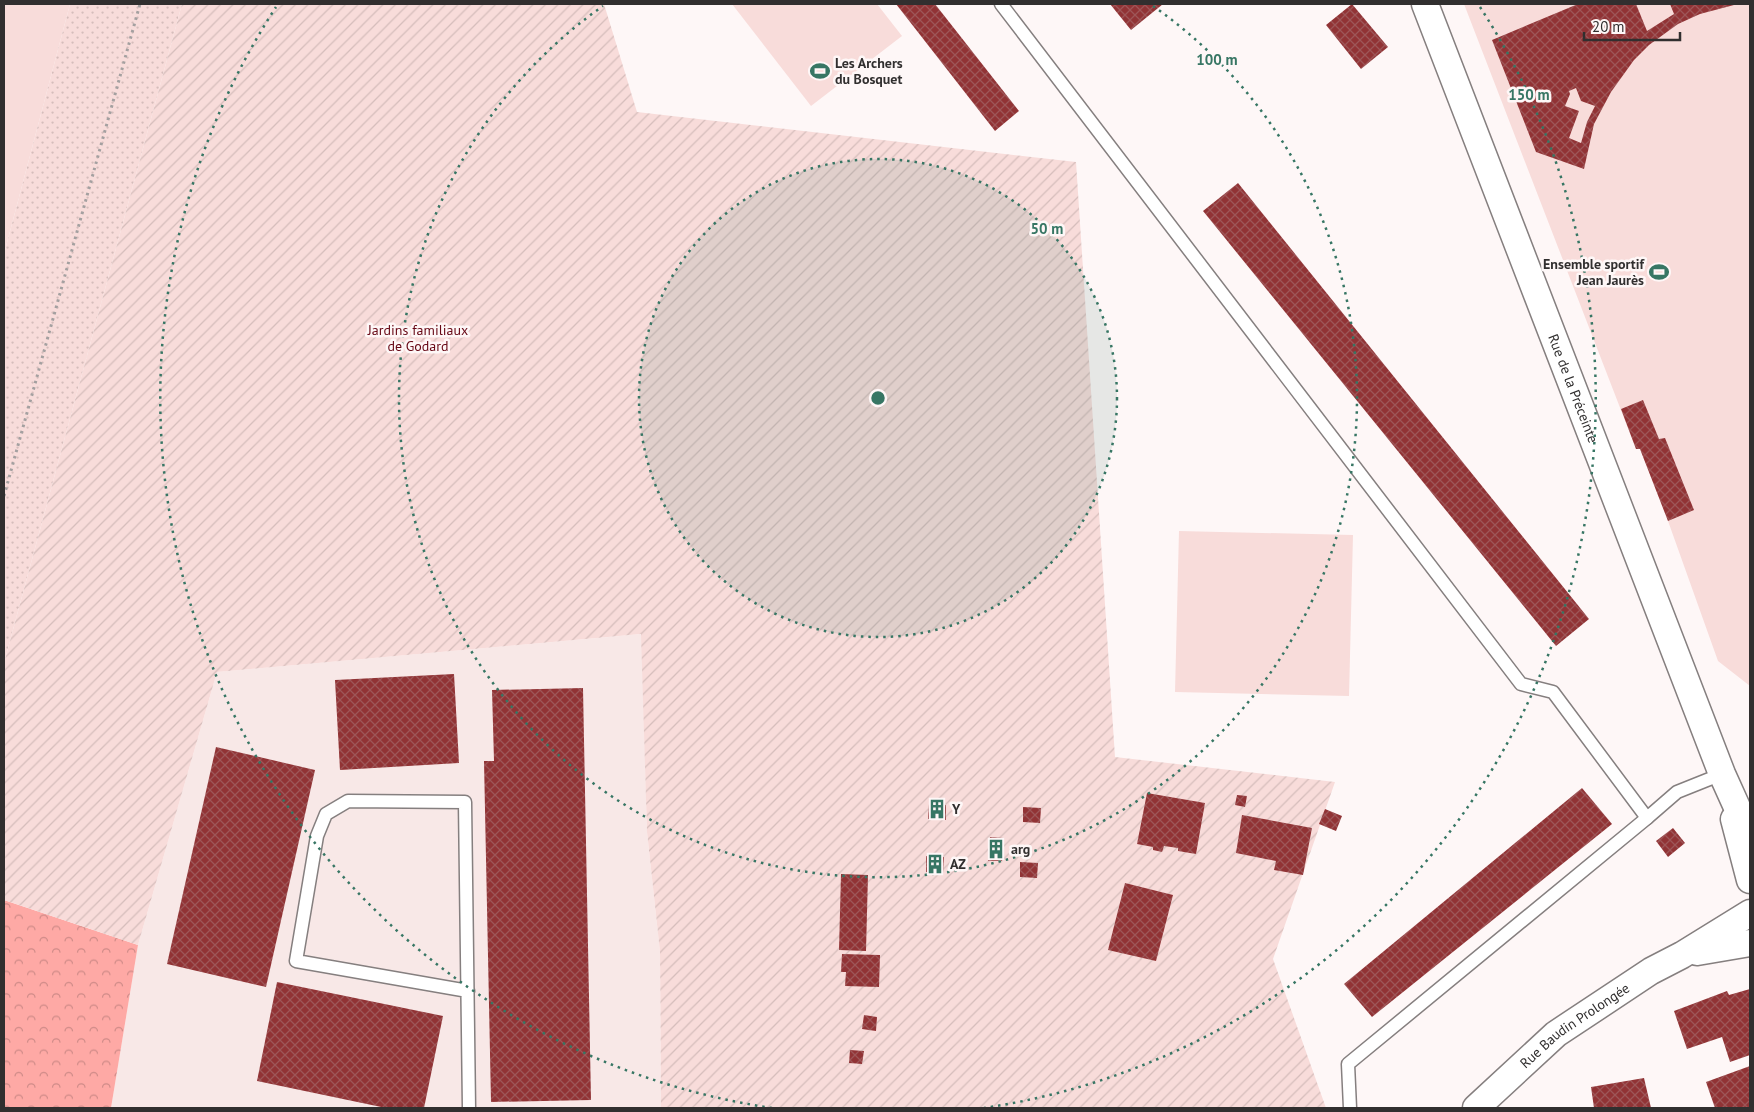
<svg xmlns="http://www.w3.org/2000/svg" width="1754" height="1112" viewBox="0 0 1754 1112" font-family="'PT Sans',sans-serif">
<defs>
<pattern id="forest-crowns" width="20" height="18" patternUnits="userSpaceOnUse" patternTransform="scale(1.25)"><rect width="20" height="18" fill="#fea9a5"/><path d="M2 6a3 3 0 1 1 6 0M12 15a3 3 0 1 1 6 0" fill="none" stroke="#ce8a87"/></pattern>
<pattern id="park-dots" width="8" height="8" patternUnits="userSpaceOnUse" patternTransform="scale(1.25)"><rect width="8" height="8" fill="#f8dcda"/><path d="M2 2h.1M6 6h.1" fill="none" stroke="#d5bdbb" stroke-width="1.8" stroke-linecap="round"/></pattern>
<pattern id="garden-furrows" width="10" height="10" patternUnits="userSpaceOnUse" patternTransform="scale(1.25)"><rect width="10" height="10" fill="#f8dcda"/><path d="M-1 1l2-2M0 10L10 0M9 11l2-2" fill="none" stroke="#d5bdbb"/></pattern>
<pattern id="building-cross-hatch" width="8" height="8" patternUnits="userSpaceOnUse" patternTransform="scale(1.25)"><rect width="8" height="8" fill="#913335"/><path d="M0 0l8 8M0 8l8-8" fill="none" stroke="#9d5658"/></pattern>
</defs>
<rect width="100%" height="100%" fill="#fef7f7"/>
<path fill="#f8e8e7" d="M642 634 647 832 660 952 661 1108H111L138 945 217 672Z"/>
<g fill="#f8dcda">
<path d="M4 4H70L4 254Z"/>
<path d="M732 4H877L902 36 811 106Z"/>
<path d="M1464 4H1750V686L1718 661 1668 521 1640 449H1636Z"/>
<path d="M1179 531 1353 535 1349 696 1175 692Z"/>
</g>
<path fill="url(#forest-crowns)" d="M4 900 138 945 111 1108H4Z"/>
<path fill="url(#park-dots)" d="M70 4H182L4 663V254Z"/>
<path fill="url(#garden-furrows)" d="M182 4H604L637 112 1076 162 1115 757 1335 782 1273 959 1326 1108H661L660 952 647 832 641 634 217 672 138 945 4 900V663Z"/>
<g fill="url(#building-cross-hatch)" fill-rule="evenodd">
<path d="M896 4H935L1019 111 995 131Z"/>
<path d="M1110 4H1163L1131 30Z"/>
<path d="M1352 4 1388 47 1361 69 1326 25Z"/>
<path d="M1578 4H1636L1647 31 1674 14 1670 4 1734 5 1700 14 1678 24 1649 45 1634 60 1611 92 1594 124 1584 169 1536 152 1492 40ZM1576 88 1581 101 1595 106 1587 122 1581 143 1569 138 1579 111 1565 106 1570 94 1569 91Z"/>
<path d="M1238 183 1589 619 1556 646 1203 211Z"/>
<path d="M1643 400 1659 439 1665 438 1694 510 1668 521 1640 449H1636L1621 409Z"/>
<path d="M454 674 459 763 340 770 335 680Z"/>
<path d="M583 688 591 1100 491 1102 484 761H494L492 690Z"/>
<path d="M216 747 315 770 266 987 167 964Z"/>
<path d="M1582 788 1612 824 1372 1017 1344 984Z"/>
<path d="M1147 793 1205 803 1196 854 1178 851V848L1164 846 1162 852 1153 850V847L1137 844Z"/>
<path d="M1237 795 1247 796 1245 807 1235 805Z"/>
<path d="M929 804 946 805V820L928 819Z"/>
<path d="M1023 807 1041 808 1040 823 1023 822Z"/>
<path d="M1325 809 1342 816 1336 831 1319 824Z"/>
<path d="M1242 815 1312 828 1303 875 1274 870 1276 861 1236 853Z"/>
<path d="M1673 828 1685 843 1668 857 1656 841Z"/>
<path d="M990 837 1004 838 1002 861H988Z"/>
<path d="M926 856 944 857 943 873 926 872Z"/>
<path d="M1020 862 1038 863 1037 878 1020 877Z"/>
<path d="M841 874 868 875 866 951 839 950Z"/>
<path d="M1125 883 1173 895 1156 961 1108 950Z"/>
<path d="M842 954 880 955 879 987 845 986 846 972H841Z"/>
<path d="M277 982 443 1016 424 1108H386L257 1081Z"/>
<path d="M1750 989V1055L1730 1062 1722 1037 1687 1049 1674 1011 1727 991 1729 995Z"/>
<path d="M864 1015 877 1017 876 1031 862 1029Z"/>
<path d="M850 1050 864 1051 862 1064 849 1063Z"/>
<path d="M1750 1066V1108H1715L1706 1082Z"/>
<path d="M1644 1078 1651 1108H1594L1591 1087Z"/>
</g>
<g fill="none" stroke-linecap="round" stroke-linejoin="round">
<defs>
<g id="service">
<path d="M1001 4 1521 684 1553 692 1647 818 1348 1064 1350 1108"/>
<path d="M1647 818 1677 792 1722 774"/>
<path d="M468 991 296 961 317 836 326 814 348 801 465 802 469 1108"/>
</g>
<g id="minor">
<path id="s1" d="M1425 4 1722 774 1750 836"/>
<path d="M1734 819 1750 880"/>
<path d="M1697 952 1750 943"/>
<path id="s2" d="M1476 1108 1556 1034 1651 971 1682 955 1750 913"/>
</g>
</defs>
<use href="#service" stroke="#857f7f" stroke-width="15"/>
<use href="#minor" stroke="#857f7f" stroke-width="29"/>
<path stroke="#a4a0a0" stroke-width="3" stroke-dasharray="2.5 4" stroke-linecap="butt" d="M4 496 140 4"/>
<use href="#service" stroke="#fff" stroke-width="12"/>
<use href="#minor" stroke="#fff" stroke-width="26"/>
</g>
<circle cx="878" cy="398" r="239" fill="#377664" fill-opacity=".12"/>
<g fill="none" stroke="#377664" stroke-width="2.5" stroke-dasharray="2.5 5">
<circle cx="878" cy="398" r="239"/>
<path d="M1153 6A479 479 0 1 1 603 6"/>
<path d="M772 1108A718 718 0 0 1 276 7M1480 7A718 718 0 0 1 984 1108"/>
</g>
<defs>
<symbol id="stadium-bare" viewBox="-9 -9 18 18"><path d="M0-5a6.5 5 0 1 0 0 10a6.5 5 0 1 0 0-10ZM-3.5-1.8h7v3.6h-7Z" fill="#377664" stroke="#fef7f7" stroke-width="2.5" paint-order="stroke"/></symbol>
<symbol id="building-bare" viewBox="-9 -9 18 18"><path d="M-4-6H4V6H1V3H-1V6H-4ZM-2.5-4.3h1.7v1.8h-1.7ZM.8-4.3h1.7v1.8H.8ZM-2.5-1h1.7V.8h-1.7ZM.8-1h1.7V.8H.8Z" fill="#377664" stroke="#fef7f7" stroke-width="2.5" paint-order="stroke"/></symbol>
</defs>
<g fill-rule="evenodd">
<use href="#stadium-bare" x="806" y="57" width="28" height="28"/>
<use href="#stadium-bare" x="1645" y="258" width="28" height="28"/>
<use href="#building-bare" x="923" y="795" width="28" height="28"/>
<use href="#building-bare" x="982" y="835" width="28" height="28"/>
<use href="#building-bare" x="921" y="850" width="28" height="28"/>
</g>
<g text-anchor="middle" stroke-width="5" stroke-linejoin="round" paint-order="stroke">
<g font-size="14" font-weight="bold" fill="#312f2f" stroke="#fef7f7" text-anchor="start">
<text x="835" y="68">Les Archers<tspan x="835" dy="16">du Bosquet</tspan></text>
<text x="1644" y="269" text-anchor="end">Ensemble sportif<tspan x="1644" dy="16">Jean Jaurès</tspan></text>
<text x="952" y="814">Y</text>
<text x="1011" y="854">arg</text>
<text x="950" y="869">AZ</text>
</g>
<g font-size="14" fill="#660714" stroke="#fef7f7">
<text x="418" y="335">Jardins familiaux<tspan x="418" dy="16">de Godard</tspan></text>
</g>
<g font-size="14" fill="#312f2f" stroke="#fef7f7">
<text dy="5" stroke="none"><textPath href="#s1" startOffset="412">Rue de la Préceinte</textPath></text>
<text dy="5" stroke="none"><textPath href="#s2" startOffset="129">Rue Baudin Prolongée</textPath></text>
</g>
</g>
<circle cx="878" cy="398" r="8" fill="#377664" stroke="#fef7f7" stroke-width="2.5"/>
<g font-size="15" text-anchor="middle" font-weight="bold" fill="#377664" stroke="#fef7f7" stroke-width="5" stroke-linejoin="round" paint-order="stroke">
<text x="1217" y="65">100 m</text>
<text x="1529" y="100">150 m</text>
<text x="1047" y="234">50 m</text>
</g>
<rect width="1754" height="1112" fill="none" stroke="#312f2f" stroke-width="10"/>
<path d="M1584 32v8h96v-8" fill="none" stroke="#312f2f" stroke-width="2.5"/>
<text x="1592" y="32" font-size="15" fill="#312f2f" stroke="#fef7f7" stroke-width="4" paint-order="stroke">20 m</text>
</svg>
